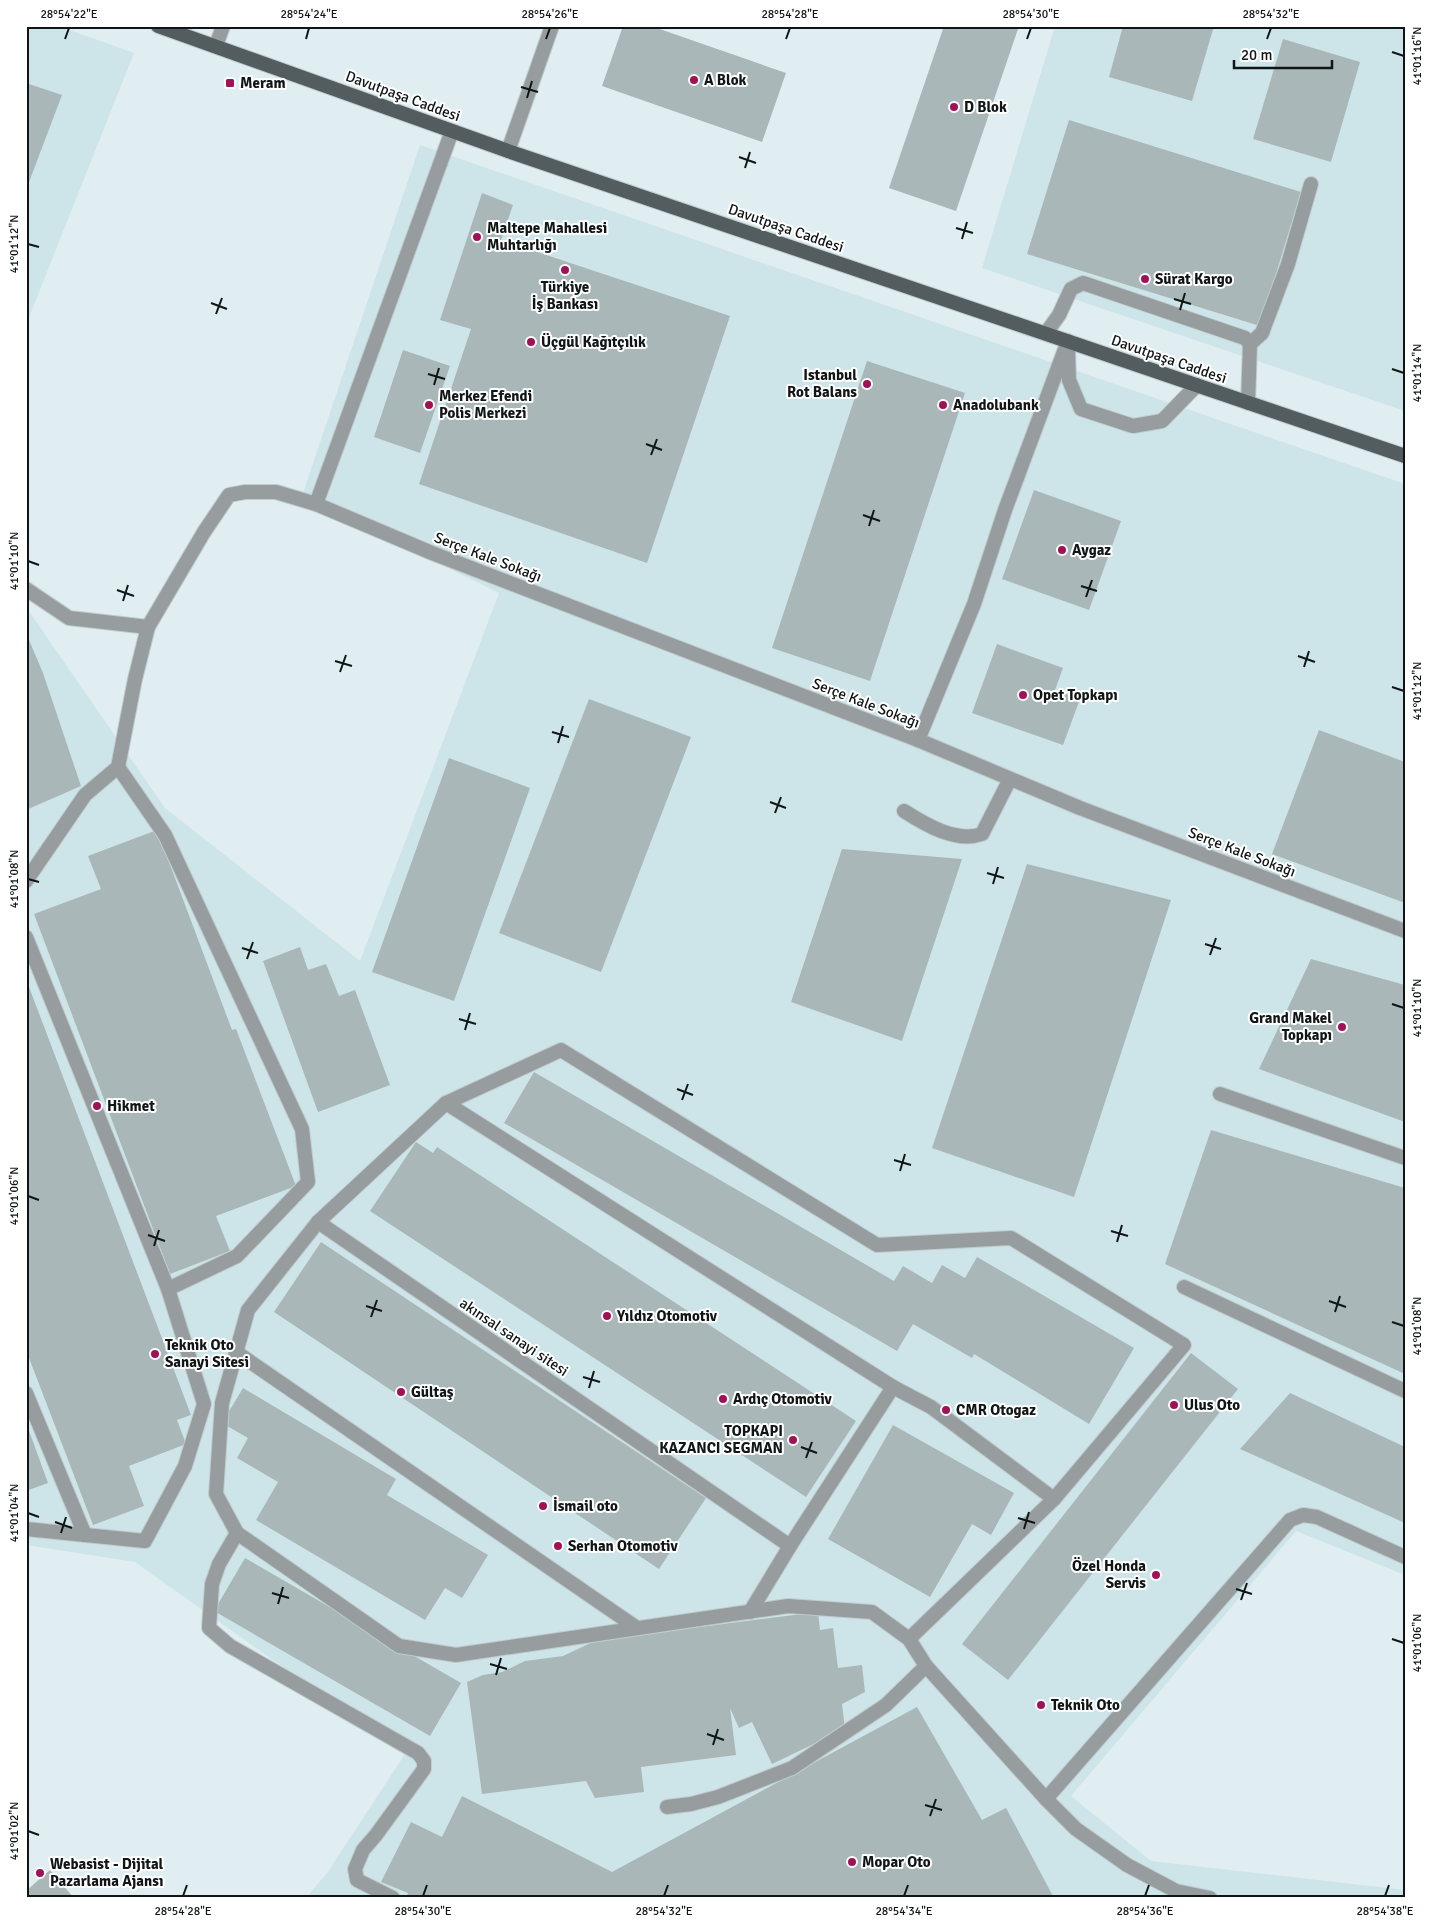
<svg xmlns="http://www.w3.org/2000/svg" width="1431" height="1924" viewBox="0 0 1431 1924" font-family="Signika,sans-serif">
<rect width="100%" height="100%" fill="#e0eef1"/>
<g fill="#cde5e9">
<path d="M26 26H58L134 53 26 325Z"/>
<path d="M1055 26H1405V411L982 268Z"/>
<path d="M420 145 1405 484V1575L1296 1531 1071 1796 1151 1861 1405 1890V1898H306L327 1873 405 1754 135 1562 26 1545V607L165 808 360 961 499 593 302 496Z"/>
</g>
<g fill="#a9b7b9">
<path d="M623 26H651L786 73 762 142 602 86Z"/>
<path d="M944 26H1019L956 211 889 188Z"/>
<path d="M1123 26H1214L1192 101 1109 77Z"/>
<path d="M1283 39 1360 62 1331 162 1253 139Z"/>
<path d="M26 83 62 95 26 190Z"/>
<path d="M1069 120 1301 192 1260 326 1027 254Z"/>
<path d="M482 193 513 205 501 240 730 316 647 563 419 484 471 329 440 320Z"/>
<path d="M403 350 450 366 420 453 374 437Z"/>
<path d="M867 361 965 393 870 681 772 648Z"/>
<path d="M1034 490 1121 521 1089 610 1002 579Z"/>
<path d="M26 633 43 673 81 786 26 810Z"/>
<path d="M997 644 1063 668 1055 690 1080 699 1063 745 972 713Z"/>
<path d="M589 699 691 737 601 972 499 933Z"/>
<path d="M1319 730 1405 762V903L1272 854Z"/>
<path d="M449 758 530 788 454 1001 372 972Z"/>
<path d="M157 830 232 1030 236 1029 296 1186 216 1216 230 1251 170 1274 34 914 101 889 88 856Z"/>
<path d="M842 849 962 859 902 1041 791 1002Z"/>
<path d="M1027 864 1171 900 1074 1197 932 1148Z"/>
<path d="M300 947 308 970 326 964 339 996 355 990 390 1085 318 1112 263 961Z"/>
<path d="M1311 959 1405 985V1122L1259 1069Z"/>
<path d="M26 979 191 1415 177 1420 186 1444 129 1466 144 1506 93 1525 26 1350Z"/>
<path d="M534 1072 894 1281 903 1266 932 1283 942 1265 965 1278 977 1257 1134 1348 1089 1424 974 1354 972 1358 913 1324 897 1351 504 1123Z"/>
<path d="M1211 1130 1405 1188V1374L1165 1264Z"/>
<path d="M416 1142 433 1153 437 1147 856 1421 806 1497 370 1211Z"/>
<path d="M321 1242 706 1498 659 1569 274 1312Z"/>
<path d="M1191 1353 1238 1389 1008 1680 962 1644Z"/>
<path d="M243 1388 396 1479 387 1495 488 1555 462 1598 445 1588 425 1620 256 1520 278 1482 237 1458 248 1438 222 1423Z"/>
<path d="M1290 1393 1405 1447V1523L1240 1449Z"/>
<path d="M893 1425 1014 1493 991 1535 972 1524 930 1597 828 1539Z"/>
<path d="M26 1428H28L48 1483 26 1491Z"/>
<path d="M245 1558 461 1683 430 1736 214 1611Z"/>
<path d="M818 1612 820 1630 833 1628 838 1668 862 1665 865 1692 842 1704 845 1729 772 1764 752 1722 739 1728 730 1708 736 1755 641 1767 644 1792 595 1798 586 1781 482 1794 467 1682 483 1675 502 1672 525 1661 563 1656 597 1640Z"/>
<path d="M917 1707 982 1820 1006 1808 1054 1898H406L408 1893 381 1882 411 1822 442 1837 462 1796 612 1872Z"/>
<path d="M50 1870 74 1898H26V1891Z"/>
</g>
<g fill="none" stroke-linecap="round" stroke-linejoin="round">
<defs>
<g id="service">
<path d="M1046 333 1059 315 1071 289 1083 283 1245 338 1250 344 1248 403"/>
<path d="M1250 344 1262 333 1288 264 1311 184"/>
<path d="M1068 349 1069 380 1081 409 1133 426 1162 421 1197 385"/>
<path d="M918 740 974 604 1005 510 1068 341"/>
<path d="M904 811C926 825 956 843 982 834L1010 779"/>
<path d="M1220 1094 1405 1158"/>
<path d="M1184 1287 1405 1391"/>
<path d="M237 1533 219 1564 212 1584 209 1628 230 1646 418 1753 424 1761V1769L376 1835 363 1850 355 1869 357 1880 393 1898"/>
<path d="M667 1807 691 1804 718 1797 792 1768 886 1705 926 1666"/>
</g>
<g id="minor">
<path d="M216 46 223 26"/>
<path d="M508 151 552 26"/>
<path d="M316 504 452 131"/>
<path d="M26 589 69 618 148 627"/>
<path d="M118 767 165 835 302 1129 308 1182 237 1256 168 1289"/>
<path d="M26 881 85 795 118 767 135 679 148 627 204 532 229 495 245 492H276L316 504 432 553 918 740 1080 808 1405 931"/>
<path d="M26 937 168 1289 204 1404 185 1466 145 1541 26 1529"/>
<path d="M446 1103 893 1387"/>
<path d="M318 1222 790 1546"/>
<path d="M236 1352 637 1628"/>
<path d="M26 1393 85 1535"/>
<path d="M750 1612 790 1546 893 1387 931 1407 1054 1499"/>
<path d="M909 1639 1054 1499 1184 1345 1011 1238 877 1245 561 1050 446 1103 318 1222 248 1310 222 1403 216 1494 237 1533 399 1646 456 1655 788 1606 872 1612 909 1639 926 1666 1046 1799 1076 1829 1127 1865 1176 1891 1210 1898"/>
<path d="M1046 1799 1290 1520 1303 1515 1317 1517 1405 1557"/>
</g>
<path id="primary" d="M158 26 508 151 1405 456"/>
</defs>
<use href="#service" stroke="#bfcbce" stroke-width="16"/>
<use href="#minor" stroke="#bfcbce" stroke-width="16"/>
<use href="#primary" stroke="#bfcbce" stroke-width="16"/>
<use href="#service" stroke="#979d9e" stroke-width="14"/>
<use href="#minor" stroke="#979d9e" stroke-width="14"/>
<use href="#primary" stroke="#535d5f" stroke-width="14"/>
</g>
<path fill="none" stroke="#101515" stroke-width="2" d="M65 39 69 28M306 39 309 28M546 39 550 28M786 39 790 28M1027 39 1031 28M1267 39 1271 28M1392 52 1404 56M521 87 538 92M527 98 532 81M739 157 756 163M745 168 750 152M956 228 973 233M962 239 967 222M28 244 39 247M1174 299 1191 304M211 303 227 309M1180 310 1185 293M216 314 222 298M1392 369 1404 373M428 374 445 379M434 385 439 368M646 444 662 450M651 455 657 439M863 515 880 521M869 526 874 510M28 561 39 565M1081 586 1097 591M117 590 134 596M1086 597 1092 580M123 601 128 585M1298 656 1315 662M335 661 352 666M1304 667 1309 651M340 672 346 655M1392 687 1404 691M552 732 569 737M558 743 563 726M770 802 786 808M775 813 781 797M987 873 1004 878M28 879 39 882M993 884 998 867M1205 944 1221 949M242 948 258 953M1210 955 1216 938M247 959 253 942M1392 1004 1404 1008M459 1019 476 1024M465 1030 470 1013M677 1089 693 1095M682 1100 688 1084M894 1160 911 1165M900 1171 905 1154M28 1196 39 1200M1111 1231 1128 1236M148 1235 165 1241M1117 1242 1122 1225M154 1246 159 1230M1329 1301 1346 1307M366 1306 382 1311M1335 1312 1340 1296M371 1317 377 1300M1392 1322 1404 1326M583 1377 600 1382M589 1388 594 1371M801 1447 817 1453M806 1458 812 1442M28 1513 39 1517M1018 1518 1035 1523M55 1522 72 1528M1024 1529 1029 1512M61 1533 66 1517M1236 1589 1252 1594M272 1593 289 1598M1241 1600 1247 1583M278 1604 283 1587M1392 1639 1404 1643M490 1664 507 1669M496 1675 501 1658M707 1734 724 1740M713 1745 718 1729M925 1805 942 1810M930 1816 936 1799M28 1831 39 1835M183 1896 187 1885M423 1896 427 1885M664 1896 668 1885M904 1896 908 1885M1145 1896 1149 1885M1385 1896 1389 1885"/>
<g fill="#a11157" stroke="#fff" stroke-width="2">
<circle cx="694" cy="80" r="5"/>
<rect x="225" y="78" width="10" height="10" rx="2.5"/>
<circle cx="954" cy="107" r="5"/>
<circle cx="477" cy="237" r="5"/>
<circle cx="565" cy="270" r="5"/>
<circle cx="1145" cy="279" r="5"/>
<circle cx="531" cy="342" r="5"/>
<circle cx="867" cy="384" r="5"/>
<circle cx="429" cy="405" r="5"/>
<circle cx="943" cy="405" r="5"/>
<circle cx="1062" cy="550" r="5"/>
<circle cx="1023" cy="695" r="5"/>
<circle cx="1342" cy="1027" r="5"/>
<circle cx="97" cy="1106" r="5"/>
<circle cx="607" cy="1316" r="5"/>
<circle cx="155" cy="1354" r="5"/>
<circle cx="401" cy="1392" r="5"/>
<circle cx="723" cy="1399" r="5"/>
<circle cx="1174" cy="1405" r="5"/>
<circle cx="946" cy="1410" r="5"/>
<circle cx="793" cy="1440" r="5"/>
<circle cx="543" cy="1506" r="5"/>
<circle cx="558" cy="1546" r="5"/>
<circle cx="1156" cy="1575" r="5"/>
<circle cx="1041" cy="1705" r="5"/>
<circle cx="852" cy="1862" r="5"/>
<circle cx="40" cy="1873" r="5"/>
</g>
<g text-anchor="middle" stroke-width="4" stroke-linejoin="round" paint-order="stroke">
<g font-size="15" font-weight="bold" fill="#101515" stroke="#fff" text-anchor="start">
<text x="704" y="85">A Blok</text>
<text x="240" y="88">Meram</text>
<text x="964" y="112">D Blok</text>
<text x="487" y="233">Maltepe Mahallesi<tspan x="487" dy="17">Muhtarlığı</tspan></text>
<text x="1155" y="284">Sürat Kargo</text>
<text x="565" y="292" text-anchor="middle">Türkiye<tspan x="565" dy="17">İş Bankası</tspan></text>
<text x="541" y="347">Üçgül Kağıtçılık</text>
<text x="857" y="380" text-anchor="end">Istanbul<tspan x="857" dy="17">Rot Balans</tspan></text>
<text x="439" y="401">Merkez Efendi<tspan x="439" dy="17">Polis Merkezi</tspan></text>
<text x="953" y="410">Anadolubank</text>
<text x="1072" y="555">Aygaz</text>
<text x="1033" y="700">Opet Topkapı</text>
<text x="1332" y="1023" text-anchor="end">Grand Makel<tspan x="1332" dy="17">Topkapı</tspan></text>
<text x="107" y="1111">Hikmet</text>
<text x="617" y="1321">Yıldız Otomotiv</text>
<text x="165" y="1350">Teknik Oto<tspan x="165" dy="17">Sanayi Sitesi</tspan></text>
<text x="411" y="1397">Gültaş</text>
<text x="733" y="1404">Ardıç Otomotiv</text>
<text x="1184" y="1410">Ulus Oto</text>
<text x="956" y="1415">CMR Otogaz</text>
<text x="783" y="1436" text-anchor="end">TOPKAPI<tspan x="783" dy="17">KAZANCI SEGMAN</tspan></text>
<text x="553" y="1511">İsmail oto</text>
<text x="568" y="1551">Serhan Otomotiv</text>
<text x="1146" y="1571" text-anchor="end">Özel Honda<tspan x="1146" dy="17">Servis</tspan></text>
<text x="1051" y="1710">Teknik Oto</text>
<text x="862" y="1867">Mopar Oto</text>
<text x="50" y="1869">Webasist - Dijital<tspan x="50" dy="17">Pazarlama Ajansı</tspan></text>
</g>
<g font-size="15" fill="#101515" stroke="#fff">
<text transform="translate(403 96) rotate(20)" y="5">Davutpaşa Caddesi</text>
<text transform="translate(786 228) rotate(19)" y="5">Davutpaşa Caddesi</text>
<text transform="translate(1169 359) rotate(19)" y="5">Davutpaşa Caddesi</text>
<text transform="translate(488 557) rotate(21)" y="5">Serçe Kale Sokağı</text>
<text transform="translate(866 703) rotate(21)" y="5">Serçe Kale Sokağı</text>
<text transform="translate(1242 852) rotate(21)" y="5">Serçe Kale Sokağı</text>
<text transform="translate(514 1337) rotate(34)" y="5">akınsal sanayi sitesi</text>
</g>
</g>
<rect width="1431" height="1924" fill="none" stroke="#ffffff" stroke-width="55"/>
<path d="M1234 60v8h98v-8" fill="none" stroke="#101515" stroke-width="2.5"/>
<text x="1241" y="60" font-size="15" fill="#101515" stroke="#ffffff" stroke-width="4" paint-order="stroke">20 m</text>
<rect x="28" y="28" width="1376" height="1868" fill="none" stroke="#101515" stroke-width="2"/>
<g font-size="12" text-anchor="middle" fill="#101515">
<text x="69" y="18">28°54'22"E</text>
<text x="309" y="18">28°54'24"E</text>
<text x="550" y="18">28°54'26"E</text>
<text x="790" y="18">28°54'28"E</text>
<text x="1031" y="18">28°54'30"E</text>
<text x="1271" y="18">28°54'32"E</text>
<text transform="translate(1417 56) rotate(-90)" y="4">41°01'16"N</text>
<text transform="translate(14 244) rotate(-90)" y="4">41°01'12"N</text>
<text transform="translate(1417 373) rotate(-90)" y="4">41°01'14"N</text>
<text transform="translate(14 561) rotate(-90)" y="4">41°01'10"N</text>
<text transform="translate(1417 691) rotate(-90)" y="4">41°01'12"N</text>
<text transform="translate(14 879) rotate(-90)" y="4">41°01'08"N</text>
<text transform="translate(1417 1008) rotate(-90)" y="4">41°01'10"N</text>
<text transform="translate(14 1196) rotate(-90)" y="4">41°01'06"N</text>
<text transform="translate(1417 1326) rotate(-90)" y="4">41°01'08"N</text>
<text transform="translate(14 1513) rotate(-90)" y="4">41°01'04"N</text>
<text transform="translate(1417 1643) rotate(-90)" y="4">41°01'06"N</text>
<text transform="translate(14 1831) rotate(-90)" y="4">41°01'02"N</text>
<text x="183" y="1915">28°54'28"E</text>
<text x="423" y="1915">28°54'30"E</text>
<text x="664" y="1915">28°54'32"E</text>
<text x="904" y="1915">28°54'34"E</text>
<text x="1145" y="1915">28°54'36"E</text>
<text x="1385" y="1915">28°54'38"E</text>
</g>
</svg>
